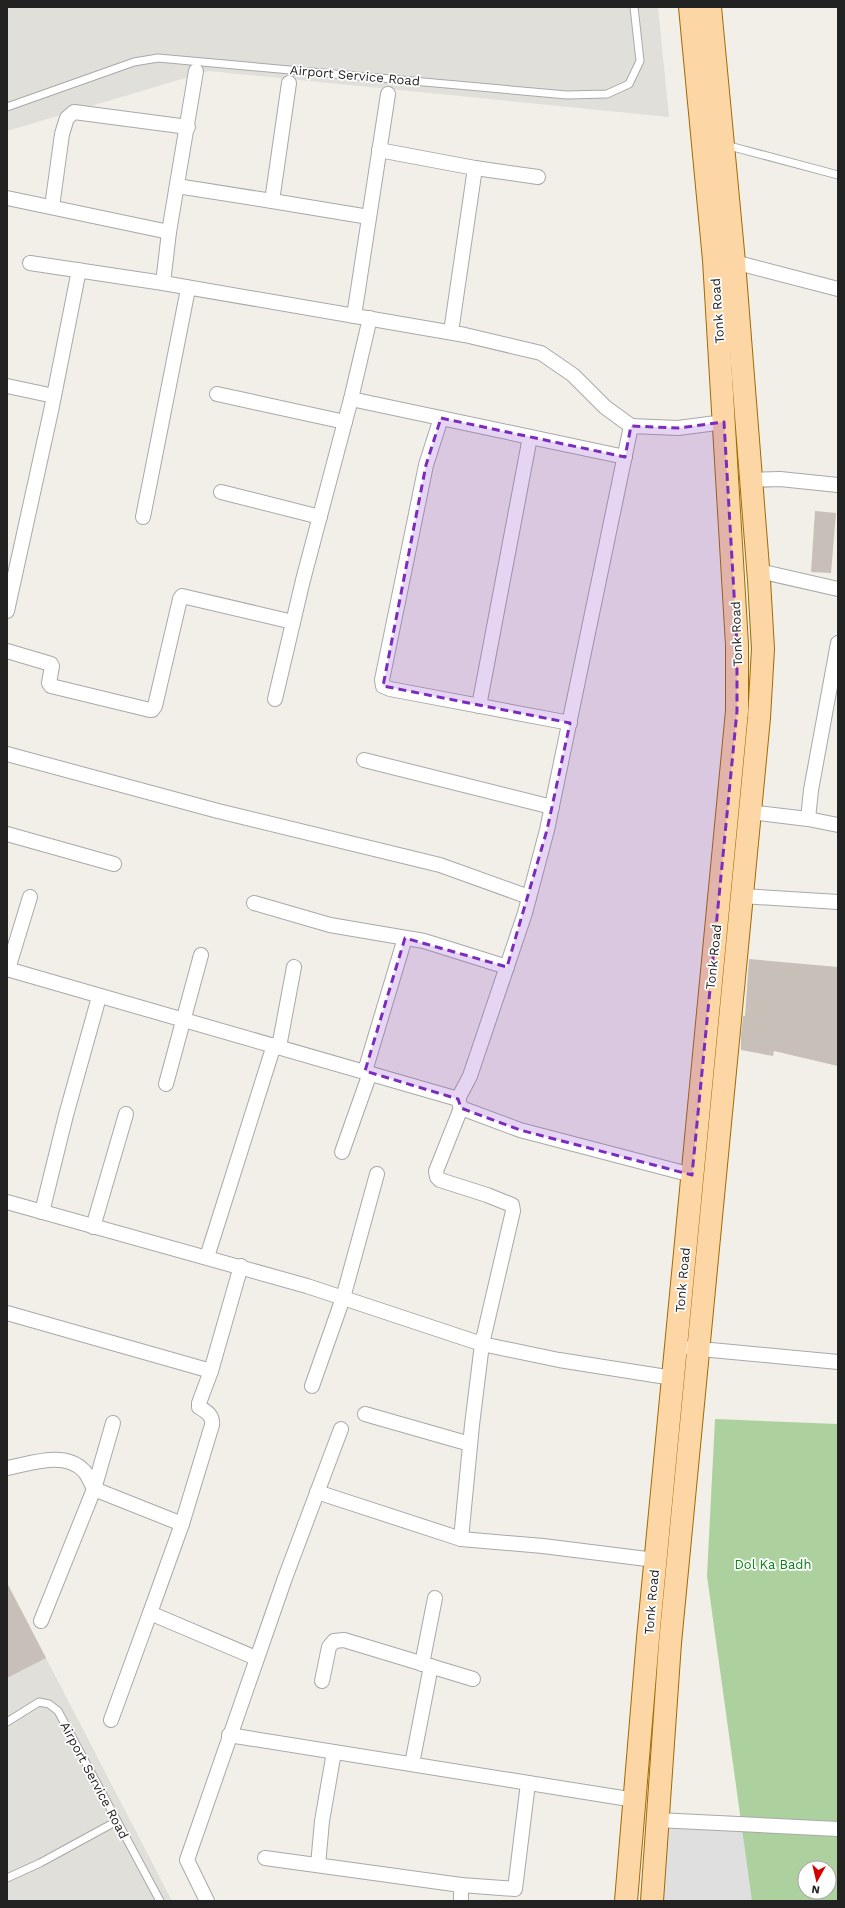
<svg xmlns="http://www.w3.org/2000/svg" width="845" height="1908" viewBox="0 0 845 1908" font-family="'Work Sans',sans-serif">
<rect width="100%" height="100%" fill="#f2efe9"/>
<path fill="#e0dfdf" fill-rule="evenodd" d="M662 1827 838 1829V1901H658ZM805 1868H829V1892H805Z"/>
<g fill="#e1dfda">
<path d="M7 7H658L669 117 209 71 7 131Z"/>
<path d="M7 1583 46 1658 172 1901H7Z"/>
</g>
<path fill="#add19e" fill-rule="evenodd" d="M715 1419 838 1424V1901H752L707 1576ZM805 1868H829V1892H805Z"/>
<g fill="#c7bfb8">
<path d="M815 511 836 513 831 573 811 572Z"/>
<path d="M749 959 838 967V1066L774 1051 773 1056 741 1050V1035L743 1016H745Z"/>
<path d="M7 1583 46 1658 7 1678Z"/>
</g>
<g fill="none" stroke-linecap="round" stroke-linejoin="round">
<defs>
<g id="service">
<path d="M7 107 134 62 158 58 567 95 607 94 629 84 640 61 634 7"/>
<path d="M725 148 733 147 838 175"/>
<path d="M7 1722 39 1702 49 1704 58 1711 160 1901"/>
<path d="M7 1878 40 1863 117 1821"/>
</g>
<g id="minor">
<path d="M289 83 272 201 369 217"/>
<path d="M379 150 475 168 538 177"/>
<path d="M177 186 272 201"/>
<path d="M7 198 169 232 163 283 465 335 541 353 573 375 605 407 631 426"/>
<path d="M52 207 62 134 67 118 74 112 188 127"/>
<path d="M169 232 196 71"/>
<path d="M734 262 838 289"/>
<path d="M30 263 163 283"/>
<path d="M354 316 388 94"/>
<path d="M451 332 475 168"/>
<path d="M7 386 54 396"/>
<path d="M217 394 345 422"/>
<path d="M351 399 370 318"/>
<path d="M441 418 426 465 382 680 383 686 390 689 570 723"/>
<path d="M751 480 780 479 838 485"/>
<path d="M221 492 320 517"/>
<path d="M143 517 188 289"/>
<path d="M759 571 838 589"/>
<path d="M7 611 51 411 79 270"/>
<path d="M7 651 51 664 52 666 49 683 51 686 150 710H152L155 706 180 599 182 596 293 622"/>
<path d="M275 699 303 580 351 399 625 457"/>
<path d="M479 706 530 437"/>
<path d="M7 754 218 811 440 865 529 897"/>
<path d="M364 760 552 807"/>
<path d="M750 812 808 819 838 825"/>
<path d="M808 819 811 790 838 643"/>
<path d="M7 834 114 864"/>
<path d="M742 896 838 902"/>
<path d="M254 903 330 925 424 941 507 967"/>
<path d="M7 969 458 1099 461 1108 520 1130 692 1175"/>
<path d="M8 969 30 897"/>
<path d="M279 1047 294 967"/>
<path d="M365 1071 405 938"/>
<path d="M166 1084 201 955"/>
<path d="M458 1099 470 1076 525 913 547 830 631 426 678 428 724 422"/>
<path d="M342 1152 370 1073"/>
<path d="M7 1202 307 1286 482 1344 513 1211 512 1205 487 1195 440 1180 437 1177 436 1171 461 1108"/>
<path d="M42 1212 66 1115 99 997"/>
<path d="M93 1227 126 1114"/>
<path d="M207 1257 274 1045"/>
<path d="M7 1313 211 1371 241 1266"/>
<path d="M690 1348 838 1362"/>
<path d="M312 1386 343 1298 377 1174"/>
<path d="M365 1414 470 1444"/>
<path d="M7 1468C30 1464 65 1450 84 1471 88 1475 91 1483 94 1489"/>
<path d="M94 1489 113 1423"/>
<path d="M317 1492 461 1539 543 1546 655 1560"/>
<path d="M461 1539 472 1425 482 1344 559 1360 673 1378"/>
<path d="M150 1613 182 1524 212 1425C213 1415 207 1412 199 1407V1403L211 1371"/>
<path d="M41 1621 94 1489 182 1524"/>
<path d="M422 1664 435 1598"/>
<path d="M322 1681 329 1647 334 1641 344 1640 473 1679"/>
<path d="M111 1720 150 1613 256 1658"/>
<path d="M229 1735 635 1800"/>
<path d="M412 1764 431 1666"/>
<path d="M657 1820 838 1829"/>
<path d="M265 1858 461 1885V1901"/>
<path d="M318 1865 322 1821 334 1752"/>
<path d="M461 1885 515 1889 528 1783"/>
<path d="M207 1901 187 1860 285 1578 341 1429"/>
</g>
<g id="primary">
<path d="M626 1901 648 1638 737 711V645L714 260 690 7"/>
<path d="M652 1901 670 1643 759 718 763 649 759 580 734 262 710 7"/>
</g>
</defs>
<use href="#service" stroke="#a9a9a9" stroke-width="9"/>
<use href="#minor" stroke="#a9a9a9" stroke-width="16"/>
<use href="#primary" stroke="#a06b00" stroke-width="24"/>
<use href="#service" stroke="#fff" stroke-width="7"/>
<use href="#minor" stroke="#fff" stroke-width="14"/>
<use href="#primary" stroke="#fcd6a4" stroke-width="22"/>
</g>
<path fill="#7b2cbf" fill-opacity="0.2" stroke="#7b2cbf" stroke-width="3" stroke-dasharray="8 5" stroke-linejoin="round" d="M441 418 625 457 631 426 678 428 724 422 737 645V711L692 1175 520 1130 461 1108 458 1099 365 1071 405 938 507 967 547 830 570 723 383 686 426 465Z"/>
<g text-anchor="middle" stroke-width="3.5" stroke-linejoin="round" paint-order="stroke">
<g font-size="13" fill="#222" stroke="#fff">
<text transform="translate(355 75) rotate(5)" y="5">Airport Service Road</text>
<text transform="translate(717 311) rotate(-94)" y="5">Tonk Road</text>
<text transform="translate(736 634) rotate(-92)" y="5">Tonk Road</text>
<text transform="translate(713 957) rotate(-84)" y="5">Tonk Road</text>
<text transform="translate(682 1280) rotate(-85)" y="5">Tonk Road</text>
<text transform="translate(651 1602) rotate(-85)" y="5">Tonk Road</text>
<text transform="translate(95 1780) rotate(62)" y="5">Airport Service Road</text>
</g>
<g font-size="13" fill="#0c8416" stroke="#fff">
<text x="773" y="1569">Dol Ka Badh</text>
</g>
</g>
<rect width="845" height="1908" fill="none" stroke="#222222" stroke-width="16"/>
<g transform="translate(817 1880) rotate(188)"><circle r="19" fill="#ffffff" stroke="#a7a7a7"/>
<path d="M0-3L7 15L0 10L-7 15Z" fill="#d40000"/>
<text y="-6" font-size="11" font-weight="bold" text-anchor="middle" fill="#222222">N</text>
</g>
</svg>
